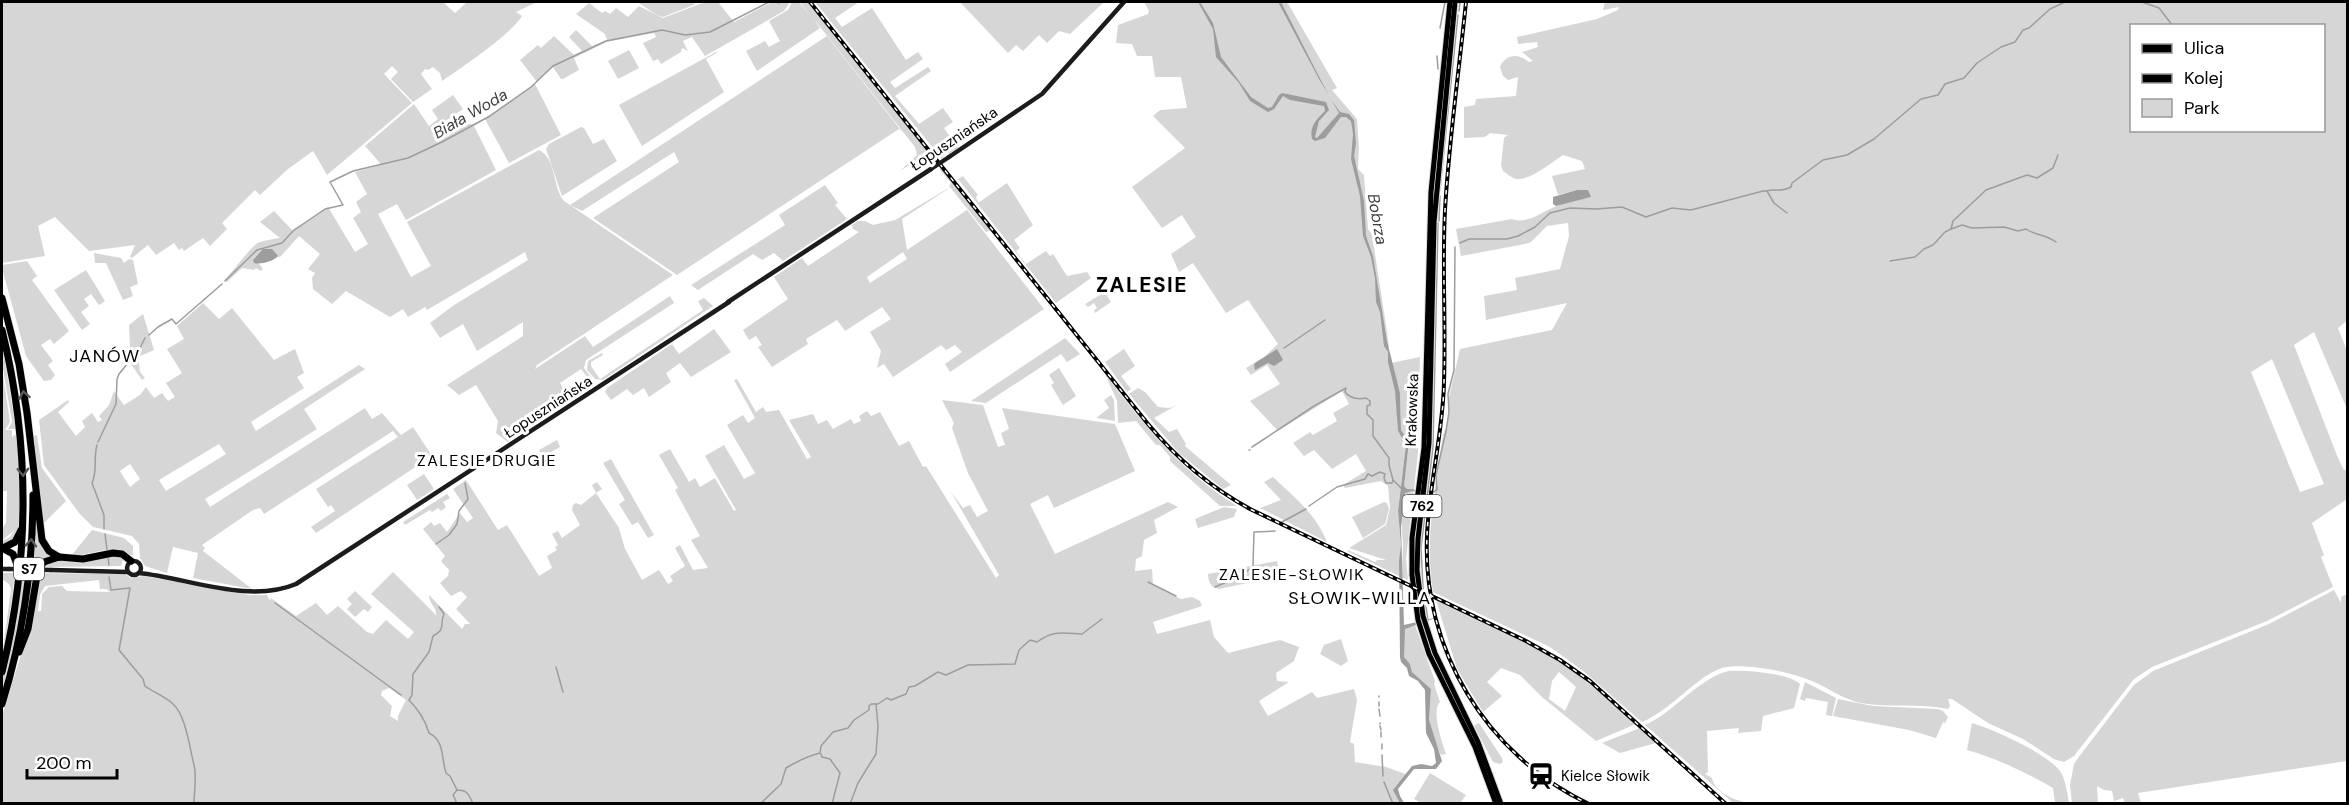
<svg xmlns="http://www.w3.org/2000/svg" width="2349" height="805" viewBox="0 0 2349 805" font-family="'DM Sans',sans-serif">
<rect width="100%" height="100%" fill="#fff"/>
<g fill="#d6d6d6" fill-rule="evenodd">
<path d="M2 2H443L455 13 467 2H537L516 12 522 16C509 36 464 66 442 81L440 73 433 67 428 70 425 69 421 74 432 89 413 102 391 79 398 72 392 66 384 74 412 103 327 175 313 151 288 169 260 195 255 190 222 223 227 229 210 246 203 238 184 251 182 248 179 250 174 243 156 255 148 245 132 258 130 257 135 245 89 251 55 217 38 226 45 256 2 263Z"/>
<path d="M637 2H692L694 4 701 2 663 17 657 15Z"/>
<path d="M705 2H718L734 22 772 2H790L784 11 705 56 692 37 683 41 688 51 682 48 681 52 661 64 658 59 653 61 643 43 656 37 654 33 606 42 574 58 579 70 563 79H561L553 67 535 84 561 135 509 163 485 119 474 126 496 170 406 220 397 204 378 214 411 277 431 266 407 222 539 150C557 159 552 187 564 201L673 275 537 365 535 369 585 336 593 347 670 296 674 303 586 360 584 368 595 382 594 386 508 442 496 433 498 421 476 385 459 395 447 385 523 336V322L477 351 463 324 440 338 430 323 454 305 528 260 525 252 427 310 425 307 408 317 403 309 390 317 346 291 332 304 313 289 312 278 315 273 308 269 320 254 299 236 280 257 259 255 255 258 263 269 261 271 256 268 254 270 242 268 227 282 224 280C234 271 252 244 260 242 266 240 273 239 280 238L260 222 274 211 292 230 328 207 355 252 368 244 353 218 361 212 356 202 367 194 355 172 377 166 380 163 365 146 414 104 429 126 438 119 432 110 453 95 463 109 432 130 437 140 462 124H474L485 118 537 82 520 60 538 45 541 48 554 36 574 55 582 51 569 37 576 30 592 46 607 40 605 34 576 14 589 3 602 13 605 11 610 14 616 8 628 17 639 6 663 18ZM581 369 589 379 566 393 560 383Z"/>
<path d="M792 2H799L809 14 800 2H808L937 162 932 165 925 155 900 171 917 155 915 147 813 18 820 28 757 71 746 51 765 41 769 47 780 41 769 21 788 10Z"/>
<path d="M815 2H859L835 18 842 27 872 8 906 60 918 52 923 59 890 82 895 88 928 67 931 71 895 96 919 124 943 108 953 122 944 128 958 148 949 154 947 152 942 159Z"/>
<path d="M960 2H1104L1070 34 1059 31 1047 43 1039 35 1023 51 1016 45 1008 53Z"/>
<path d="M1144 2H1287L1337 88 1332 90 1357 119 1359 147 1358 169 1364 175 1368 229 1372 234 1387 332 1389 348 1387 349 1396 394 1398 431 1406 445 1398 511 1401 545 1399 576 1347 551 1348 550 1375 562 1377 560H1386L1349 548 1386 525 1390 508 1388 486 1381 481 1345 488 1343 485 1366 471 1356 454 1332 469 1314 450 1304 456 1293 443 1310 432 1313 435 1337 421 1333 413 1349 404 1342 391 1278 431 1250 401 1280 384 1267 365 1251 375 1246 368 1264 357 1278 344 1248 300 1226 313 1193 263 1179 272 1171 254 1196 237 1182 215 1162 228 1132 187 1185 148 1153 116 1160 110 1187 108 1181 77H1155L1152 56H1137L1132 44 1116 43 1118 25 1148 14 1149 11Z"/>
<path d="M1605 2H2347L2348 320 2338 328 2347 351V409L2314 332 2294 345 2338 458 2344 470 2347 469V499L2312 523 2324 555 2321 557 2333 587 2267 621 2152 667 2134 679 2074 756 2064 762 2054 759 2023 739 1988 723 1952 699H1948L1950 706 1948 709C1920 703 1890 708 1861 703 1842 699 1829 688 1812 681 1791 672 1743 662 1722 668 1698 675 1670 711 1642 722L1582 670 1550 647 1433 592C1424 538 1436 487 1443 435L1447 425 1449 397 1460 349 1552 330 1567 303 1486 320 1484 296 1517 290 1515 278 1560 269 1569 236 1568 223 1547 226 1531 242 1525 244 1461 256 1456 229 1512 219C1527 225 1543 211 1557 206 1568 201 1580 200 1591 197L1577 190 1558 195 1552 176 1585 169 1582 161 1563 155C1552 162 1530 181 1516 179 1511 178 1507 173 1503 171L1501 165 1504 138 1508 135 1490 133 1485 137 1464 138V107L1475 105 1476 99 1516 96 1518 77 1508 80 1503 76 1500 67C1506 54 1518 53 1529 62L1533 61 1522 52 1538 47 1537 42 1518 44 1517 37 1597 19 1618 10 1619 7 1603 10ZM2132 26H2324V130H2132ZM2272 359 2324 484 2300 492 2251 372Z"/>
<path d="M827 36 903 133 899 129 677 275 593 218 679 162 674 152 582 211 570 205Z"/>
<path d="M629 50 639 68 618 79 608 61Z"/>
<path d="M716 52 717 53 706 59 724 92 642 146 619 105Z"/>
<path d="M581 127 584 128 593 144 604 139 617 161 562 196 546 149 549 144Z"/>
<path d="M941 168 991 230 986 232 949 186 951 183 940 170Z"/>
<path d="M963 176 978 195 976 197 978 203 1007 183 1033 225 1014 240 1020 248 1016 251 1026 264 1046 251 1050 256 1053 254 1067 276 1087 272 1091 278 1056 303 958 179Z"/>
<path d="M825 185 838 203 835 205 847 219 783 261 774 253 762 260 753 254 698 290 691 285 785 225 779 215Z"/>
<path d="M947 189H948L902 219 907 250 967 210 1044 309 950 372 945 364 962 352 955 345 946 350 941 345 893 377 884 364 877 368 881 351 870 332 891 319 882 307 845 331 837 320 806 339 808 344 772 367 758 347 762 345 756 336 749 340 743 330 788 299 774 277 802 258 808 266 859 232 853 229 852 225 858 221H865L873 225 895 220ZM903 252 907 259 870 283 867 277Z"/>
<path d="M94 253 121 258 124 263 129 259 133 260 138 284 130 287 133 296 123 300 106 263H95Z"/>
<path d="M27 261 37 276 32 280 69 331 54 344 50 339 41 345 53 361 48 365 55 375 51 380 44 381 26 356 2 268V265Z"/>
<path d="M86 270 105 301 99 305 91 294 84 299 89 306 81 312 90 324 82 330 54 290Z"/>
<path d="M1105 292 1111 302 1095 313 1094 310 1097 308 1094 303 1088 307 1085 304Z"/>
<path d="M704 298 713 306 603 380 595 379 587 370 588 361 602 353 603 355 591 362V366L600 379 703 310 698 301Z"/>
<path d="M203 303 219 319 232 308 274 360 295 349 304 373 297 377 304 388 251 422 256 431 359 365 365 369 304 409 317 429 205 499 210 507 365 408 372 419 382 413 401 435 413 427 432 456 316 533 311 527 335 511 331 505 328 507 316 489 398 437 393 431 264 514 260 508 253 510 202 545 205 548 203 551 252 589 193 578 198 553 173 547 167 573 145 566 140 558 139 544 132 536 93 527 79 513 44 465 39 420 68 400 69 402 58 412 76 436 85 427 82 421 92 413 98 422 102 420 99 416 109 405 114 391 124 405 140 395 146 387 154 398 162 393 168 401 175 397 166 383 182 373 167 349 184 339 177 326ZM219 444 226 454 166 491 159 480ZM130 464 140 479 130 487 120 471Z"/>
<path d="M143 314 154 350 138 357 140 372 145 378 142 380 124 354 130 348 129 325Z"/>
<path d="M714 329 731 352 691 377 680 363 666 373 671 382 649 397 644 388 633 395 627 389 611 400 605 392 607 388 672 344 679 354Z"/>
<path d="M1065 338 1080 354 1067 362 1061 354 986 403 971 401Z"/>
<path d="M2 343 16 429H8L12 422 2 363Z"/>
<path d="M1124 349 1135 366 1121 376 1131 389 1127 392 1105 362Z"/>
<path d="M1420 357 1418 453 1406 559 1408 580 1402 577 1403 544 1401 515 1404 506 1403 492 1409 444 1401 430 1400 393 1391 363Z"/>
<path d="M2 368 10 422 5 430H12V438L14 435 17 436C18 457 26 519 17 535 13 542 8 543 2 545V541L10 537 14 531 2 540V529L6 523 7 491H2Z"/>
<path d="M1059 368 1076 396 1063 405 1051 385 1054 383 1049 375Z"/>
<path d="M1105 374C1147 428 1178 469 1237 506H1220L1170 461V457L1160 445H1156L1136 421 1118 423 1117 401Z"/>
<path d="M737 379 756 412 763 407 766 412 779 410 807 459 811 457 789 420 813 414 818 424 827 420 833 429 851 419 854 424 861 421 859 416 867 411 871 416 880 412 899 446 909 441 923 467 926 466 996 578 999 575 951 492 963 508 970 505 977 517 988 511 968 473 952 428 954 423 942 400 983 405 998 447 1005 445 1001 433 1009 429 1002 408 1115 424 1135 471 1054 508 1048 495 1030 504 1055 554 1168 502 1178 507 1154 520 1157 533 1144 540 1142 556 1136 559 1135 571 1152 569 1153 585 1181 599 1192 597 1200 601 1202 606 1153 622 1157 634 1210 620 1214 637 1228 653 1280 640 1299 647 1294 661 1276 673 1277 681 1289 682 1259 701 1268 716 1312 692 1317 698 1354 689 1357 700 1350 742 1354 744 1355 762 1386 767 1408 775 1396 790 1403 804H2V716L30 626 39 573 125 574 131 578 144 576 249 595H267L270 601 271 598 296 616 316 603 327 615 338 606 367 632 373 634 386 620 408 639 414 632 371 594 393 572 436 615C437 608 428 602 429 595L462 629 465 624H470L456 609 467 597 461 591 451 596 440 583 448 576 449 570 441 561 445 556 423 529 431 522 434 526 440 523 447 532 460 513 467 522 473 518 453 489 466 480 498 530 507 525 539 576 552 568 547 556 557 550 555 547 558 545 552 534 558 531 562 538 580 525 572 510 573 505 576 503 581 505 596 493 592 485 597 482 602 489 596 493 619 528 625 549 642 580 659 570 668 584 673 581 670 576 685 566 675 548 680 545 693 570 708 568 691 540 700 536 675 490 678 488 659 455 670 449 689 482 695 478 700 487 715 478 734 511 736 510 705 456 724 445 744 479 755 473 727 425 743 415 748 423 755 418 734 380ZM99 580 100 589H106L110 592 67 591 62 586 49 587 42 594 41 611H38L40 595 45 586ZM389 688 406 700 398 716V721L390 716 392 706 381 695 382 691Z"/>
<path d="M1138 388 1145 392 1158 407 1170 408 1177 405 1154 418 1169 432 1177 429 1186 444 1185 446 1231 485 1223 489 1179 453 1129 394Z"/>
<path d="M1111 395 1114 400 1115 421 1096 418 1109 408 1104 400Z"/>
<path d="M37 435 42 468 66 501 42 525 34 436Z"/>
<path d="M557 440 560 447 551 452 555 458 546 464 539 450Z"/>
<path d="M611 459 654 535 648 538 638 522 632 525 619 504 625 500 603 463Z"/>
<path d="M424 474 434 489 417 500 407 485Z"/>
<path d="M1273 477C1294 497 1316 514 1327 542L1260 508 1281 500 1264 482Z"/>
<path d="M447 494 450 498 443 502 446 507 441 511 438 508 432 512 430 510 405 525 403 522Z"/>
<path d="M1384 502 1387 503 1389 509 1385 524 1363 538 1352 517Z"/>
<path d="M1224 507 1237 509 1234 517 1198 528 1195 519Z"/>
<path d="M36 513 39 534 53 556 43 559 24 632 33 572Z"/>
<path d="M92 530 124 538 133 546V555C126 556 122 551 115 550 102 548 86 556 71 556Z"/>
<path d="M106 556H118L123 560 121 566 42 567 49 561Z"/>
<path d="M1277 561 1280 576 1219 589C1211 588 1208 581 1208 574Z"/>
<path d="M22 572 28 573 17 636 2 697V679Z"/>
<path d="M2 573H15L10 614 2 656 11 589 9 584 2 579Z"/>
<path d="M2334 590 2341 603V597L2347 594V761L2138 793 2141 803H2125L2123 798 2114 801 2112 791 2104 790 2097 786 2098 803H2072L2070 785 2074 764 2078 758 2134 685 2153 671 2269 624Z"/>
<path d="M355 591 372 607 368 612 364 609 355 617 347 609 352 604 347 599Z"/>
<path d="M1436 600C1479 621 1525 639 1564 665 1590 682 1613 704 1636 724L1596 741 1542 697 1520 675 1501 668 1487 682 1502 696 1483 712 1457 669ZM1559 672 1576 687 1565 711 1549 699 1552 681Z"/>
<path d="M1415 625 1435 681 1434 684 1440 702C1431 710 1442 742 1446 754L1441 755 1432 735 1429 720 1431 689 1412 672 1410 664 1404 657V629Z"/>
<path d="M1341 639 1348 661 1341 666 1320 654 1324 645Z"/>
<path d="M1728 671C1744 670 1789 673 1800 684L1794 708 1763 716 1761 731 1738 733 1739 728 1707 731 1708 772 1705 774 1712 778C1715 793 1735 800 1748 803H1733L1645 725C1675 712 1696 680 1728 671Z"/>
<path d="M1805 682 1836 698 1832 716 1826 715 1828 702 1806 698 1805 701 1800 699Z"/>
<path d="M1838 699 1873 706 1938 709 1943 711 1948 717 1945 723 1943 722 1936 738 1909 730 1833 716Z"/>
<path d="M1479 723 1502 758 1503 762 1500 764 1493 762 1474 726Z"/>
<path d="M1972 723C1995 730 2046 753 2060 771 2066 780 2067 793 2069 803H2055L2053 788C2025 772 1998 759 1967 750Z"/>
<path d="M1640 728 1656 743 1620 753 1602 743Z"/>
<path d="M1430 773 1466 795 1460 803H1421L1414 799Z"/>
</g>
<g fill="#9d9d9d">
<path d="M1198 2H1200L1213 23 1221 57 1251 97 1268 108 1272 107 1279 95 1282 93 1326 102 1329 110 1319 121 1315 137 1317 138 1339 113 1319 79 1278 2H1281L1330 98 1340 112 1349 114 1354 120 1356 143 1354 156 1364 201 1366 236 1373 256 1387 341 1400 393 1401 430 1409 442 1404 486 1407 489 1435 491 1434 493 1412 491 1405 493 1401 527 1404 625 1438 617 1405 629 1404 657 1410 664 1412 672 1431 689 1429 720 1442 761 1436 769H1414L1398 789 1400 796 1404 803H1400L1393 790 1412 766 1421 764 1432 766 1436 763 1434 749 1426 733 1425 690 1418 681 1409 676 1407 668 1401 662 1400 657 1399 561 1401 545 1398 511 1406 445 1398 431 1395 391 1388 362V352L1384 346 1380 312 1376 302 1375 278 1371 257 1363 236 1360 196 1351 159 1353 134 1351 121 1346 117H1341L1325 138 1315 141 1312 139C1309 126 1317 119 1325 111L1324 106 1290 100 1283 96 1274 109 1268 112 1250 101 1239 83 1216 57 1213 29Z"/>
<path d="M1577 190H1588L1591 197 1556 206 1553 204V197Z"/>
<path d="M263 249H272L278 256C274 261 260 265 254 263L253 260Z"/>
<path d="M1277 349 1283 360 1274 366 1268 363 1255 370 1254 365 1255 363Z"/>
</g>
<g fill="none" stroke-linecap="round" stroke-linejoin="round">
<g stroke="#9d9d9d" stroke-width="1.5">
<path d="M776 2 779 3"/>
<path d="M2142 2 2159 8 2173 26"/>
<path d="M1459 11 1460 2"/>
<path d="M1440 28 1445 2"/>
<path d="M1437 56 1438 69"/>
<path d="M1440 189 1458 15"/>
<path d="M1767 191C1774 188 1780 193 1791 187L1792 183 1823 160 1847 155 1874 139 1921 99 1938 95 1945 84 1964 78 1977 63 2001 47 2015 42 2023 30 2029 28 2050 9 2065 2"/>
<path d="M1439 221 1440 196"/>
<path d="M1951 229 1962 225 1972 228 2004 227 2018 231 2026 229C2036 236 2046 234 2056 242"/>
<path d="M1460 243 1469 239H1507L1518 236 1535 227 1550 213 1570 208 1596 209 1622 207 1646 217 1672 208 1691 210 1763 191H1767L1774 203 1787 213"/>
<path d="M1890 261 1915 257 1924 249 1933 245 1945 232 1951 229 1953 221 1986 190 2027 175 2037 178 2053 168 2058 155"/>
<path d="M225 281 257 250 282 243 293 231 325 209 343 205 330 182 353 171 408 158 442 142 490 116 517 97 531 87 553 66 606 41 662 30 685 35 710 32 769 2"/>
<path d="M149 335 158 327 172 319 176 324 222 284"/>
<path d="M1284 348 1325 320"/>
<path d="M139 350 145 338"/>
<path d="M98 442 116 404 117 379 119 374 136 353"/>
<path d="M97 445C93 459 98 470 92 483L104 515V529"/>
<path d="M1252 447 1314 406 1346 388 1345 392C1350 398 1357 400 1366 398L1370 401V405L1367 406V414L1373 420V436L1389 458V465L1393 480"/>
<path d="M1249 450H1250"/>
<path d="M1435 491 1437 490 1436 475 1446 431 1449 412 1448 394 1454 370 1455 247"/>
<path d="M1309 506 1337 487 1365 479 1368 474 1372 476 1380 472 1385 474 1384 478 1386 483H1392L1393 480 1401 488"/>
<path d="M1280 523 1306 509"/>
<path d="M105 534 107 550"/>
<path d="M436 544 449 535 457 524 459 511 468 499 465 483"/>
<path d="M108 557 109 565"/>
<path d="M109 577 111 590 130 588 119 650 143 679 145 686C153 692 166 697 173 704 186 715 190 750 194 765 197 777 194 792 194 804"/>
<path d="M1148 582 1176 596"/>
<path d="M1215 587 1241 576 1253 566 1254 532 1275 531"/>
<path d="M275 603 401 695"/>
<path d="M439 607 444 614C439 625 447 628 433 636L429 652 413 674 412 695 409 700C418 710 425 719 429 733 445 741 441 758 446 773L450 776 457 790C468 790 469 795 473 804"/>
<path d="M1428 620 1423 587 1421 548 1433 447 1438 223"/>
<path d="M556 667 563 692"/>
<path d="M1379 696V697"/>
<path d="M1379 702V706"/>
<path d="M1379 709 1380 716"/>
<path d="M1380 723V724"/>
<path d="M1380 726 1381 730"/>
<path d="M1381 732V737"/>
<path d="M1382 744V749"/>
<path d="M821 754 822 757 830 759 840 773 832 804"/>
<path d="M1382 755 1383 776"/>
<path d="M1384 782 1393 804"/>
<path d="M454 804 456 801 453 795 457 790"/>
<path d="M760 804 781 784 786 768C796 762 808 756 820 753L821 746 833 732 848 728 854 720 869 710V706L871 704H878L887 698 891 700 906 694 909 687 915 686 938 672 946 675 968 665 1015 664 1019 650 1030 640 1037 642C1054 630 1062 633 1082 634L1102 619"/>
<path d="M850 804 858 783 876 754 878 726 876 704"/>
</g>
<defs>
<g id="primary">
<path d="M1450 2 1431 192 1424 448 1412 538V575L1418 620 1429 654 1475 747 1496 804"/>
<path d="M1455 2 1434 222 1429 443 1418 539 1417 570 1423 616 1435 653 1478 742 1501 804"/>
</g>
<g id="motorway">
<path d="M2 298 19 364 27 413 42 540 49 551 59 557"/>
<path d="M2 330C30 444 30 558 2 672"/>
<path d="M2 548 13 554 18 567"/>
<path d="M3 548 15 542 21 530"/>
<path d="M19 652 28 629 38 570 44 562 59 557 83 559 113 553 122 554 131 561"/>
<path d="M2 704C23 636 33 566 33 495"/>
</g>
</defs>
<use href="#primary" stroke="#dbdbdb" stroke-width="7"/>
<use href="#motorway" stroke="#dbdbdb" stroke-width="8"/>
<g stroke="#1c1c1c" stroke-width="4.5">
<path d="M949 157 1042 94 1124 2"/>
<path d="M728 302 931 169"/>
<circle cx="134" cy="568" r="7"/>
<path d="M2 569H9"/>
<path d="M51 570 128 572"/>
<path d="M139 573C188 578 249 604 296 584L729 302"/>
</g>
<use href="#primary" stroke="#000" stroke-width="5"/>
<use href="#motorway" stroke="#000" stroke-width="7"/>
<defs>
<g id="rail">
<path d="M810 2 1148 424C1178 460 1211 488 1252 510L1526 641 1560 660 1590 681 1726 804"/>
<path d="M1466 2C1459 71 1449 140 1445 210 1442 267 1446 325 1444 382 1443 434 1429 484 1427 536 1422 649 1486 755 1589 804"/>
</g>
</defs>
<use href="#rail" stroke="#000" stroke-width="4"/>
<use href="#rail" stroke="#fff" stroke-width="1.5" stroke-dasharray="4.5" stroke-linecap="butt"/>
<g stroke="#1c1c1c" stroke-width="4.5">
<path d="M931 169 949 157"/>
<path d="M9 569 51 570"/>
</g>
</g>
<defs><path id="oneway-chevron" d="M-2-3.5L2.5 0L-2 3.5" fill="none" stroke-width="1.6" stroke-linecap="round" stroke-linejoin="round" transform="scale(1.5)"/></defs>
<g stroke="#595959">
<use href="#oneway-chevron" transform="translate(24 395) rotate(-100)"/>
<use href="#oneway-chevron" transform="translate(23 472) rotate(88)"/>
<use href="#oneway-chevron" transform="translate(31 543) rotate(-86)"/>
</g>
<defs>
<symbol id="station-bare" viewBox="-9 -9 18 18"><path d="M-3-6H3Q5-6 5-4V2Q5 4 3 4L4.5 6H3L1.5 4h-3L-3 6H-4.5L-3 4Q-5 4-5 2V-4Q-5-6-3-6ZM-3.5-4v3h7v-3ZM-3.5 1v1.5H-2V1ZM2 1v1.5H3.5V1Z" fill="#000" stroke="#fff" stroke-width="2.5" paint-order="stroke"/></symbol>
</defs>
<g fill-rule="evenodd">
<use href="#station-bare" x="1522" y="757" width="38" height="38"/>
</g>
<g text-anchor="middle" stroke-width="6" stroke-linejoin="round" paint-order="stroke">
<g fill="#fff" stroke="#4c4c4c" stroke-width="1.5">
<rect x="1402.5" y="495" width="39" height="22" rx="4.5"/>
<rect x="14" y="558" width="30" height="22" rx="4.5"/>
</g>
<g font-size="14" font-weight="bold" fill="#000">
<text x="1422" y="511">762</text>
<text x="29" y="574">S7</text>
</g>
<g font-size="15" fill="#000" stroke="#fff">
<text transform="translate(954 139) rotate(-34)" y="5">Łopuszniańska</text>
<text transform="translate(548 407) rotate(-33)" y="5">Łopuszniańska</text>
<text transform="translate(1412 410) rotate(-88)" y="5">Krakowska</text>
</g>
<g font-size="15" fill="#000" stroke="#fff" text-anchor="start">
<text x="1561" y="781">Kielce Słowik</text>
</g>
<g font-size="16" font-style="italic" fill="#3e3e3e" stroke="#fff">
<text transform="translate(470 113) rotate(-30)" y="6">Biała Woda</text>
<text transform="translate(1378 219) rotate(80)" y="6">Bobrza</text>
</g>
<g font-size="16" letter-spacing="1.5" fill="#000" stroke="#fff">
<text x="487" y="466">ZALESIE DRUGIE</text>
<text x="1292" y="580">ZALESIE-SŁOWIK</text>
</g>
<g font-size="18" letter-spacing="1.5" fill="#000" stroke="#fff">
<text x="105" y="362">JANÓW</text>
<text x="1360" y="604">SŁOWIK-WILLA</text>
</g>
<g font-size="21" font-weight="bold" letter-spacing="1.5" fill="#000" stroke="#fff">
<text x="1142" y="292">ZALESIE</text>
</g>
</g>
<rect width="2349" height="805" fill="none" stroke="#000000" stroke-width="6"/>
<rect x="2130" y="24" width="195" height="108" fill="#ffffff" stroke="#999999" stroke-width="1.5"/>
<rect x="2142" y="44" width="30" height="9" fill="#000000" stroke="#999999" stroke-width="1.5"/>
<text x="2184" y="54" font-size="18" fill="#000000">Ulica</text>
<rect x="2142" y="74" width="30" height="9" fill="#000000" stroke="#999999" stroke-width="1.5"/>
<text x="2184" y="84" font-size="18" fill="#000000">Kolej</text>
<rect x="2142" y="99" width="30" height="18" fill="#d6d6d6" stroke="#999999" stroke-width="1.5"/>
<text x="2184" y="114" font-size="18" fill="#000000">Park</text>
<path d="M27 769v9h90v-9" fill="none" stroke="#000000" stroke-width="3"/>
<text x="36" y="769" font-size="18" fill="#000000" stroke="#ffffff" stroke-width="4.5" paint-order="stroke">200 m</text>
</svg>
